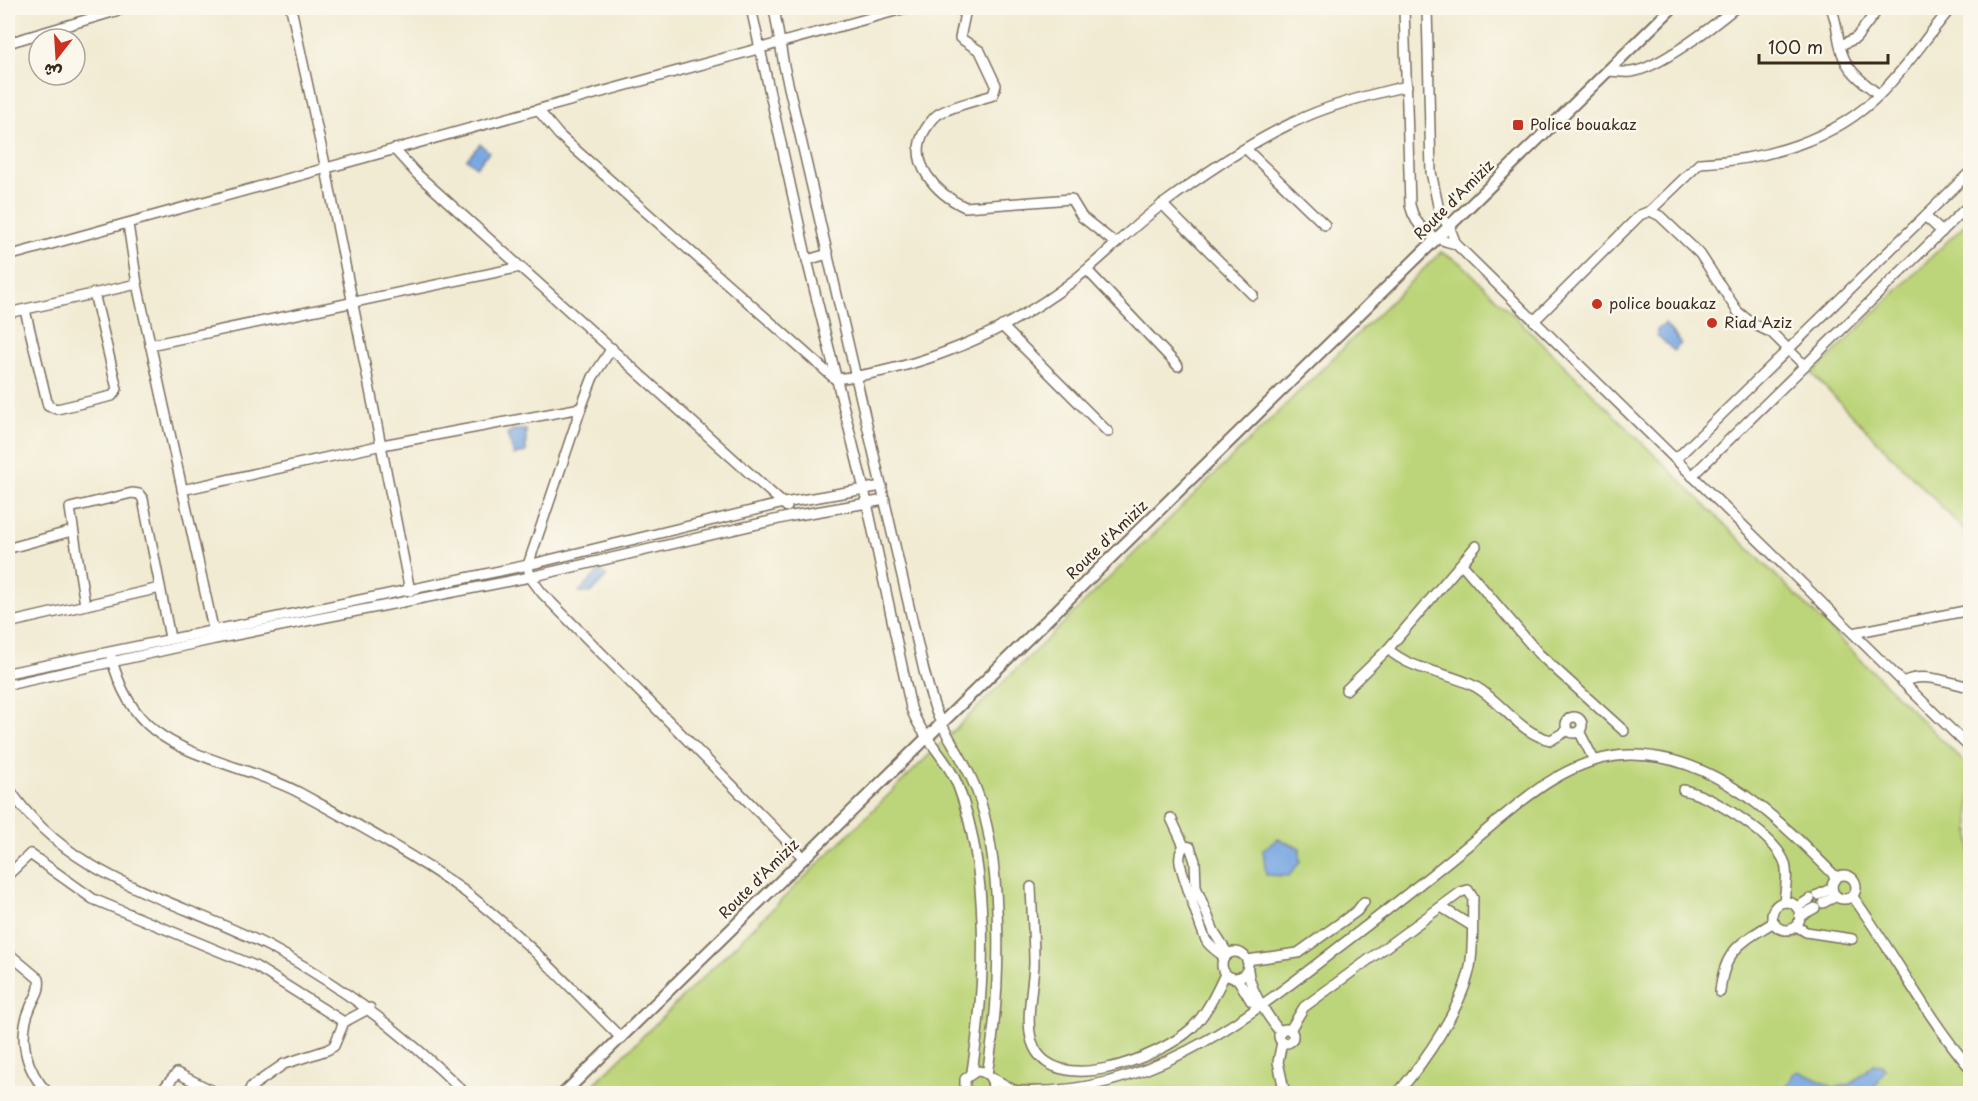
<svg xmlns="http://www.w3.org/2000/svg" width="1978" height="1101" viewBox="0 0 1978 1101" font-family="'Playpen Sans','Playpen Sans Arabic',sans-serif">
<rect width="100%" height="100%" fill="#fbf7ec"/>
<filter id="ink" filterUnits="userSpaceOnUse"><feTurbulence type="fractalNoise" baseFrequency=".0167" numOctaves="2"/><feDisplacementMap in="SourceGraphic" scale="12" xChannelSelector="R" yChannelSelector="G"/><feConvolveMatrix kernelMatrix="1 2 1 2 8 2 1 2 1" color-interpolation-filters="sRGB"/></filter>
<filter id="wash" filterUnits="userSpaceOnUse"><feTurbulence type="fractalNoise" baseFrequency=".008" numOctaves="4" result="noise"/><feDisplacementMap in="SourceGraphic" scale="24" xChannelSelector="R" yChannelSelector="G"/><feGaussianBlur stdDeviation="1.35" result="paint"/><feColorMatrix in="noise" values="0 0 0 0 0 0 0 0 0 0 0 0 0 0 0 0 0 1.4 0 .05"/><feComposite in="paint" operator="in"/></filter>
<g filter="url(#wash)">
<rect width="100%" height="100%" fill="#f1ebd3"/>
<g fill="#bdd57a" stroke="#7c804c" stroke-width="1.5">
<path d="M1970 219V536L1812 374Z"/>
<path d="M1441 252 1461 263 1970 768V1093L584 1094Z"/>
</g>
<g fill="#79a7e2" stroke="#5a6880" stroke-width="1.5">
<path d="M480 144 489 152 476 167 467 159Z"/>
<path d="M1665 324 1681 343 1674 351 1657 335V330Z"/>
<path d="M513 430H526V452L514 455 507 434Z"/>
<path d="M600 570 607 576 591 593 579 592Z"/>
<path d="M1278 839 1300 848V862L1289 876 1266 875 1263 849Z"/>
<path d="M1874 1064 1882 1065 1885 1069 1872 1093H1783L1794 1073 1799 1071 1834 1088 1851 1084Z"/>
</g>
</g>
<g filter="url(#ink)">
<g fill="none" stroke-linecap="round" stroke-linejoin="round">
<defs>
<g id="minor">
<path d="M291 8 326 169 410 591"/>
<path d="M751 8 807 260 864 489 911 708C921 737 947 757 958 786 990 871 986 983 972 1072"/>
<path d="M774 8 784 66 924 671C929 688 933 707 941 723 955 749 971 772 980 800 1004 876 1001 996 987 1074"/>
<path d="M974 8 966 9 960 38 980 51 996 85 993 95C976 101 956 105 940 113 933 117 929 124 925 130 906 162 937 194 965 207L1071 199 1082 217 1115 243"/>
<path d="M1404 8 1410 205C1416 230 1433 239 1456 244"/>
<path d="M1427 8 1431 172 1440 215 1449 226 1456 244 1970 748"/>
<path d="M1831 8C1838 23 1837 38 1842 53 1848 72 1865 83 1879 95"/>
<path d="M8 43 126 8"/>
<path d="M1841 45 1856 38 1879 8"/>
<path d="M1607 71C1614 71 1623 73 1631 72 1658 69 1713 26 1735 8"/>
<path d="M538 110 559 135 835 379C919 370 1006 333 1073 281 1104 257 1131 227 1163 204 1202 175 1246 145 1290 124 1325 106 1368 95 1407 86"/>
<path d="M394 149 417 174 787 507"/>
<path d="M1246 149 1325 225"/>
<path d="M1162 204 1253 295"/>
<path d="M1650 211 1660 216 1700 254 1738 312 1753 324 1772 333 1804 365"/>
<path d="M1925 216 1942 232"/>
<path d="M128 224 137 284 214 633"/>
<path d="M8 256 906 8"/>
<path d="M807 260 828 254"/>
<path d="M1087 270 1178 366"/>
<path d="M25 310 48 406 57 409 112 396 117 389 94 293"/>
<path d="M8 313 137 284"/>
<path d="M1534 321 1640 215 1650 211 1700 163C1764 160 1834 141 1881 93 1907 67 1927 36 1951 8"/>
<path d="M1002 326 1108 432"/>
<path d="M150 345 521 267"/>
<path d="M612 348 593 377 581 408 528 565 530 577 542 593 803 857"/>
<path d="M1676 459 1970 172"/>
<path d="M1692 476 1970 204"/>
<path d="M182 490 382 445 581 408"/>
<path d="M10 548 72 531"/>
<path d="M1462 564 1539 654 1624 731"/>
<path d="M85 605 70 508 132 493 139 494 143 499 170 638"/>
<path d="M8 623 160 588"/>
<path d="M1853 633 1970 610"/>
<path d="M1388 649C1411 671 1449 672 1476 687 1502 702 1520 734 1551 740L1568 730"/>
<path d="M111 656C118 684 131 712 154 730 191 760 256 769 300 793 356 824 412 854 464 891 521 934 570 987 620 1037"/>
<path d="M8 673 528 565 784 503 882 486"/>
<path d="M1903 682C1924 671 1949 683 1970 687"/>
<path d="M8 685 215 639 530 577 792 516 885 500"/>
<path d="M1346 690 1388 649 1476 546"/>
<circle cx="1574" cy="725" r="8"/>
<path d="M1579 731 1594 760"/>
<path d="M8 787C69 881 176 898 270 947 343 986 407 1036 466 1094"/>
<path d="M1683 790C1712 796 1767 831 1782 857 1790 869 1785 889 1784 902"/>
<path d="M1171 818 1184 846"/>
<circle cx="1844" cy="887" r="12"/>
<path d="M8 875 30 854 93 899 255 966 344 1022"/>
<path d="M1031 887C1032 913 1034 939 1034 964 1033 988 1025 1019 1032 1042 1052 1101 1161 1057 1192 1028 1207 1013 1216 993 1225 974"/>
<path d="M1818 895 1832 888"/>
<path d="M1853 897C1894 953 1925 1015 1970 1068"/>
<circle cx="1786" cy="916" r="14"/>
<path d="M1823 903 1836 896"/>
<path d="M1441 907 1472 926"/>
<path d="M1797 907 1810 899"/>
<path d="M1800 916 1815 908"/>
<path d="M1796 926 1806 932 1852 939"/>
<circle cx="1235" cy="965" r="13"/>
<path d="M8 953 39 979C41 990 35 997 31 1006 17 1037 25 1070 49 1094"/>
<path d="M1225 957C1219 953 1212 948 1207 942 1204 939 1181 869 1180 863 1179 856 1180 851 1184 846L1190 847 1195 861 1196 887 1215 934 1228 954"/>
<path d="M1247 960 1298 953 1357 911 1364 902"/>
<path d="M1248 970C1249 989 1268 1017 1280 1032"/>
<path d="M1237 978 1251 1001 1262 1008"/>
<path d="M1720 992C1724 950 1740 943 1774 922"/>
<circle cx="1286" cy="1036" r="7"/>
<path d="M1290 1030 1304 1007 1461 892 1468 890 1473 898C1472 920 1474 945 1470 967 1462 1008 1424 1062 1397 1094"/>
<path d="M1282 1042 1278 1062 1285 1094"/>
<path d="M991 1077 1015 1091 999 1094"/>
<path d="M1015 1091C1142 1098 1239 1025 1335 950 1381 915 1427 879 1472 842 1519 804 1565 757 1629 755 1714 753 1782 822 1836 877"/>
<path d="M159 1094 177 1073 219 1094"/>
<path d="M248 1094 251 1087 284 1064 327 1050 334 1046 344 1022 370 1008"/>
<path d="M965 1094V1079L976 1071C989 1071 996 1081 991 1094"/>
</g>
<path id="major" d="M563 1094 1672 8"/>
</defs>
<use href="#minor" stroke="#7b6e5d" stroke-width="12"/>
<use href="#major" stroke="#7b6e5d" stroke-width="14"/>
<use href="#minor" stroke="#fff" stroke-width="9"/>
<use href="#major" stroke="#fff" stroke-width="10"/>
</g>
</g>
<g fill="#c8321e" stroke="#fbf7ec" stroke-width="2">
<rect x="1512" y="119" width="12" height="12" rx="3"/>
<circle cx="1597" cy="304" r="6"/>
<circle cx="1712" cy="323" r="6"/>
</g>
<g text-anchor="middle" stroke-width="5" stroke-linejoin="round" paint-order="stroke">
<g font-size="15" fill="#3b2a1e" stroke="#fbf7ec" text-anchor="start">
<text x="1530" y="130">Police bouakaz</text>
<text x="1609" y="309">police bouakaz</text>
<text x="1724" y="328">Riad Aziz</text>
</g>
<g font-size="15" fill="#3b2a1e" stroke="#fbf7ec">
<text transform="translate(1454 200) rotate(-45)" y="5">Route d'Amiziz</text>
<text transform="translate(1107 540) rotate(-44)" y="5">Route d'Amiziz</text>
<text transform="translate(759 879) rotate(-45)" y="5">Route d'Amiziz</text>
</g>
</g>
<rect width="1978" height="1101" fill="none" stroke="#fbf7ec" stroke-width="30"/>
<g transform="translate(57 57) rotate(197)"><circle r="28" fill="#fbf7ec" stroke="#aea59a" stroke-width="1.5"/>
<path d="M0-4.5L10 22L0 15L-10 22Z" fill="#c8321e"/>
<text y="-9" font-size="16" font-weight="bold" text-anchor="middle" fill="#3b2a1e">ش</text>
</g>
<path d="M1759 54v9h129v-9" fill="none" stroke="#3b2a1e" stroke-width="3"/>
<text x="1768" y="54" font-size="18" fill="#3b2a1e" stroke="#fbf7ec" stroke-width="4.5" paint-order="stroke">100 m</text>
</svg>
